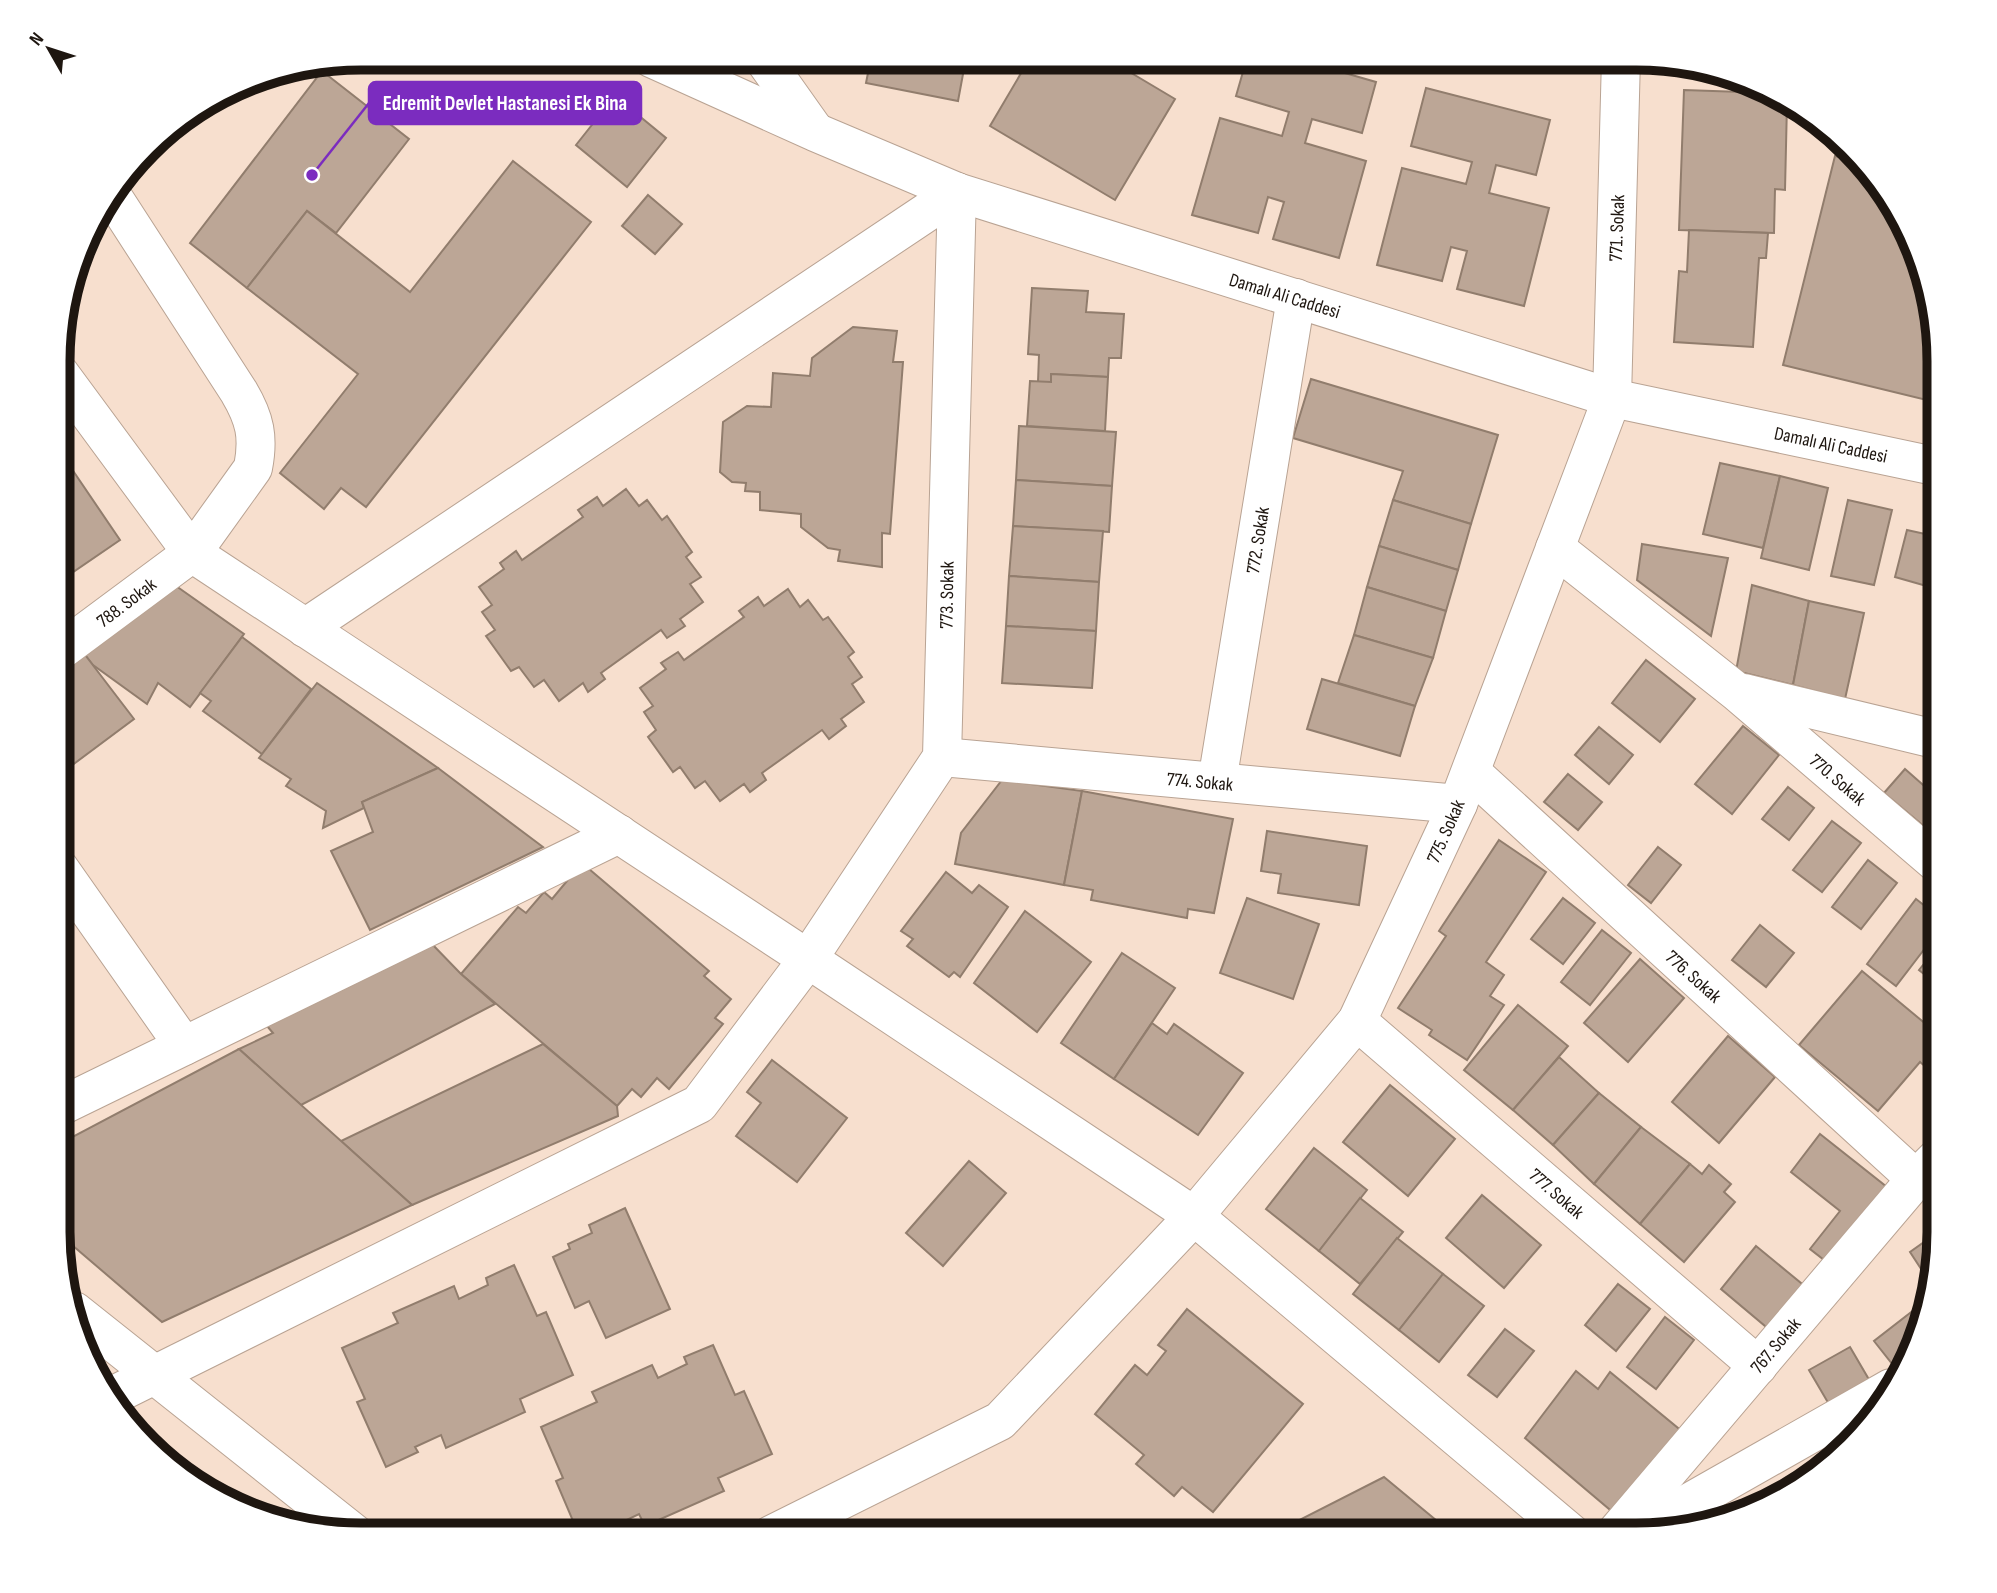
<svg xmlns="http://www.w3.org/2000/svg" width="1997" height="1593" viewBox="0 0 1997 1593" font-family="'Sofia Sans Condensed',sans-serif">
<rect width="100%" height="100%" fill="#f7dfce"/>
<g fill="#bca696" stroke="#917d6d" stroke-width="2">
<path d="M843 58H966L958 101 866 83 870 63Z"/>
<path d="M1030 58H1106L1175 99 1115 200 990 126Z"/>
<path d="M1247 58H1293L1376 82 1362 133 1312 119 1305 143 1366 161 1339 258 1273 239 1284 202 1268 197 1258 233 1192 215 1220 118 1282 136 1289 112 1236 96Z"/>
<path d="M322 71 409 139 336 233 307 211 247 288 190 243Z"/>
<path d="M1426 88 1550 120 1536 175 1496 165 1489 193 1549 208 1524 306 1457 289 1467 251 1451 247 1442 281 1377 265 1402 168 1466 184 1472 162 1411 146Z"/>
<path d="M1684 90 1771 93 1787 103 1785 190 1775 189 1774 233 1679 230Z"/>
<path d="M615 96 666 138 627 187 576 145Z"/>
<path d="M1835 156 1857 161 1916 244 1939 360V403L1783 365Z"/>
<path d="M513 161 591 222 366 507 341 488 324 509 280 473 358 374 247 288 307 211 410 292Z"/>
<path d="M648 195 682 224 655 254 622 226Z"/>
<path d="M1689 230 1768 233 1766 258H1759L1753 347 1674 342 1679 271 1687 272Z"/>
<path d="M1032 288 1088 291 1086 312 1124 314 1121 358H1109L1108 377 1051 374V382H1038L1039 355 1028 354Z"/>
<path d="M853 327 897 331 893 362H903L890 534 882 533V567L838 561 840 550 828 548 801 527V514L760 510V492L745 491 746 483 732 482 720 472 723 422 747 406 771 407 773 373 810 376 812 358Z"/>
<path d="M1051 374 1108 377 1105 431 1027 426 1030 381 1051 382Z"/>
<path d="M1311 379 1498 435 1471 524 1393 500 1403 471 1293 438Z"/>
<path d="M1019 426 1116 432 1112 486 1016 480Z"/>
<path d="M61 453 120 540 60 581V454Z"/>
<path d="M1720 463 1780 476 1763 548 1703 534Z"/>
<path d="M1780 476 1828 488 1809 570 1761 558Z"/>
<path d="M1016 480 1112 486 1109 532 1013 526Z"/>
<path d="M626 489 639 506 647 500 662 520 667 516 692 552 686 557 701 577 690 584 703 602 680 619 685 626 667 638 661 630 601 673 605 679 588 692 583 683 559 701 544 680 534 687 519 667 511 671 486 636 495 630 482 612 492 605 479 587 504 569 500 563 516 551 522 560 583 517 578 510 597 497 603 506Z"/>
<path d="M1393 500 1471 524 1458 570 1379 546Z"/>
<path d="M1848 500 1892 510 1874 585 1831 576Z"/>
<path d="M1013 526 1103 531 1099 582 1009 576Z"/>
<path d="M1907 530 1939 537V550L1930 587 1895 577Z"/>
<path d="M1642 544 1728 558 1711 636 1637 580Z"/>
<path d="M1379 546 1458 570 1446 611 1367 587Z"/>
<path d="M1009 576 1099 582 1096 631 1006 626Z"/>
<path d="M169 581 244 634 190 707 158 683 147 704 93 665 82 651Z"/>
<path d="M1752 585 1809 601 1793 685 1736 671Z"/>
<path d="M1367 587 1446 611 1433 658 1354 635Z"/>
<path d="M788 589 800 607 808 600 823 620 828 617 854 652 848 657 862 677 852 684 864 702 841 719 846 726 829 739 822 730 762 773 766 780 750 792 744 784 720 801 705 781 695 788 680 767 673 772 648 737 656 730 644 712 653 706 640 688 666 669 661 663 678 652 684 660 744 617 739 611 758 597 764 606Z"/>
<path d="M1809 601 1864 613 1845 699 1793 685Z"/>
<path d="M1006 626 1096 631 1092 688 1002 683Z"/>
<path d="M1354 635 1433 658 1415 706 1338 683Z"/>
<path d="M242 637 311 689 262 754 203 711 211 701 200 693Z"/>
<path d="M76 643 134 719 59 775 60 656Z"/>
<path d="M1646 660 1695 699 1660 742 1612 703Z"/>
<path d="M1322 679 1415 706 1400 756 1307 729Z"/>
<path d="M317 683 438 768 362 802 364 808 323 828 326 811 286 786 291 779 259 758Z"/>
<path d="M1743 726 1779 755 1732 814 1695 784Z"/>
<path d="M1599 727 1633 755 1609 784 1575 755Z"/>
<path d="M438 768 543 847 370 930 331 851 373 832 362 802Z"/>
<path d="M1905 769 1939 799V825L1932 833 1884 793Z"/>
<path d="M1568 774 1602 802 1578 830 1544 802Z"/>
<path d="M1002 780 1082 791 1064 885 955 864 961 833Z"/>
<path d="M1788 787 1814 808 1789 840 1762 819Z"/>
<path d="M1082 791 1233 819 1214 913 1188 909 1187 918 1091 900 1093 890 1064 885Z"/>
<path d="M1832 821 1861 843 1822 892 1793 870Z"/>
<path d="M1267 831 1367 846 1359 905 1278 893 1281 874 1261 871Z"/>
<path d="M1499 840 1546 872 1486 962 1504 975 1490 996 1504 1005 1467 1060 1429 1035 1432 1030 1398 1008 1446 936 1439 931Z"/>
<path d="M1658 847 1681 865 1651 903 1628 885Z"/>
<path d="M1868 860 1897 883 1861 929 1832 907Z"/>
<path d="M582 863 709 971 704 976 731 999 715 1018 723 1024 669 1089 657 1078 641 1097 632 1089 617 1106 461 974 518 907 526 913 544 892 552 899Z"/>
<path d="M946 872 972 893 979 885 1008 907 960 977 954 972 949 977 907 946 913 939 901 931Z"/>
<path d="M1247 898 1319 924 1293 999 1220 973Z"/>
<path d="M1563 898 1595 923 1563 964 1531 939Z"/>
<path d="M1916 899 1939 917V930L1896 986 1867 964Z"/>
<path d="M1025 911 1091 962 1037 1032 974 983Z"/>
<path d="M1760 925 1794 953 1766 987 1732 960Z"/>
<path d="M1602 930 1631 953 1590 1005 1561 982Z"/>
<path d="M431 943 461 974 495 1004 301 1105 239 1049 273 1033 267 1026Z"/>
<path d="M1939 945V986L1919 970Z"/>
<path d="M1122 953 1175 988 1114 1079 1061 1043Z"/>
<path d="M1640 959 1684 998 1628 1062 1584 1023Z"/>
<path d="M1862 971 1939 1035V1078L1920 1062 1878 1111 1799 1045Z"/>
<path d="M1518 1005 1568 1046 1513 1110 1464 1070Z"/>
<path d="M59 1006 70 1025 59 1031Z"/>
<path d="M1152 1023 1167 1034 1174 1024 1243 1073 1198 1135 1114 1079Z"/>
<path d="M1728 1036 1775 1077 1719 1143 1672 1102Z"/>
<path d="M543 1044 617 1106 618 1116 412 1205 341 1141Z"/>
<path d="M239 1049 412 1205 162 1322 58 1233 59 1144Z"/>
<path d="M1559 1057 1599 1093 1553 1145 1513 1110Z"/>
<path d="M772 1060 847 1118 797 1182 736 1136 761 1103 747 1092Z"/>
<path d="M1390 1085 1455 1139 1408 1196 1343 1142Z"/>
<path d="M1599 1093 1641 1127 1594 1184 1553 1145Z"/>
<path d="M1641 1127 1690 1164 1640 1224 1594 1184Z"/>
<path d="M1820 1134 1897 1195 1837 1270 1810 1249 1840 1211 1791 1172Z"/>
<path d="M1314 1148 1367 1190 1319 1251 1266 1209Z"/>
<path d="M969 1161 1006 1193 943 1266 906 1233Z"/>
<path d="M1690 1164 1702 1174 1709 1165 1731 1184 1724 1192 1735 1202 1684 1262 1640 1224Z"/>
<path d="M1482 1195 1541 1245 1504 1288 1446 1238Z"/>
<path d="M1360 1198 1403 1232 1360 1284 1319 1251Z"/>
<path d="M625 1208 670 1309 606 1338 589 1301 575 1308 553 1257 570 1249 568 1244 592 1233 589 1225Z"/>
<path d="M1397 1238 1443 1274 1399 1330 1353 1294Z"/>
<path d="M1927 1240 1938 1256 1934 1273 1927 1278 1910 1252Z"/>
<path d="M1756 1246 1807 1288 1771 1331 1721 1289Z"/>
<path d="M514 1265 537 1316 546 1312 573 1375 520 1399 525 1412 446 1448 441 1435 415 1447 418 1452 386 1467 357 1402 365 1399 342 1348 398 1323 393 1313 454 1286 459 1299 488 1285 486 1278Z"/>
<path d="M1443 1274 1484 1306 1439 1362 1399 1330Z"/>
<path d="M1618 1284 1650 1309 1616 1351 1585 1325Z"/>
<path d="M1928 1299 1916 1349 1908 1361 1897 1370 1874 1341Z"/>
<path d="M1187 1309 1303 1404 1213 1512 1182 1487 1174 1496 1136 1464 1144 1455 1095 1414 1135 1365 1147 1375 1166 1351 1158 1345Z"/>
<path d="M1665 1317 1694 1340 1656 1389 1627 1367Z"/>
<path d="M1505 1329 1534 1351 1497 1397 1468 1375Z"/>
<path d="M713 1345 735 1395 744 1391 772 1454 718 1478 724 1491 645 1526 639 1514 614 1526 617 1531 609 1535H579L556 1481 563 1478 541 1427 597 1402 592 1392 652 1365 658 1378 687 1364 684 1357Z"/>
<path d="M1850 1347 1871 1383 1830 1406 1809 1370Z"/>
<path d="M1576 1371 1598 1389 1610 1372 1684 1433 1615 1514 1525 1438Z"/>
<path d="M1384 1477 1454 1535H1270Z"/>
</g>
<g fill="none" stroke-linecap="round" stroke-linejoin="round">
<defs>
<g id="minor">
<path d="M651 58 815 132 957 192 1612 398 1939 467"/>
<path d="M763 58 814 130"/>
<path d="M60 374 192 553 808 959 1194 1216 1573 1535"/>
<path d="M1555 548 1737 692 1939 865"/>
<path d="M305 628 957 192"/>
<path d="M60 651 192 553 253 468C259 437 255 419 239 392L111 194"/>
<path d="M1744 693 1939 740"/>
<path d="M942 757 1458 804"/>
<path d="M1471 772 1916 1179"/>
<path d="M1217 782 1296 298"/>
<path d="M59 868 184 1046"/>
<path d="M1357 1021 1758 1366"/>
<path d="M59 1107 619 834"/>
<path d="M74 1311 356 1535"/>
<path d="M112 1396 699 1104 808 959 942 757 957 192"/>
<path d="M771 1535 1000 1421 1194 1216 1357 1021 1458 804 1612 398 1621 58"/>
<path d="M1614 1535 1916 1179 1939 1156"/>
<path d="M1632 1535 1891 1388"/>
</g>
</defs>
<use href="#minor" stroke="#b9a393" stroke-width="40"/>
<use href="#minor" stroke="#fff" stroke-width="38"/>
</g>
<g text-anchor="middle" stroke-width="5" stroke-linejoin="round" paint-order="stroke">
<g font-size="19" fill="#1e1610" stroke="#fff">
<text transform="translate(1616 228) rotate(-88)" y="7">771. Sokak</text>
<text transform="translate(1285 295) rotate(17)" y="7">Damalı Ali Caddesi</text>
<text transform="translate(1831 444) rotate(12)" y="7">Damalı Ali Caddesi</text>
<text transform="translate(1257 540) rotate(-81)" y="7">772. Sokak</text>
<text transform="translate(946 595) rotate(-89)" y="7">773. Sokak</text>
<text transform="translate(126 602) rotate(-37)" y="7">788. Sokak</text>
<text transform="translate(1838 779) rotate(41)" y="7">770. Sokak</text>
<text transform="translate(1200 781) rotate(5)" y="7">774. Sokak</text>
<text transform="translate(1445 831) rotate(-66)" y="7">775. Sokak</text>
<text transform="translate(1694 976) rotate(42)" y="7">776. Sokak</text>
<text transform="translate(1557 1193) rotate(41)" y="7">777. Sokak</text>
<text transform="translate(1775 1345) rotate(-50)" y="7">767. Sokak</text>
</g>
</g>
<path d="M0 0H1997V1593H0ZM361 70H1636A291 291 0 0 1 1927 361V1232A291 291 0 0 1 1636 1523H361A291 291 0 0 1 70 1232V361A291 291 0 0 1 361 70Z" fill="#fff" fill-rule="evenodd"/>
<path fill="none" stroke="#1e1610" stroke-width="9" d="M361 70H1636A291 291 0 0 1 1927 361V1232A291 291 0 0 1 1636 1523H361A291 291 0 0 1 70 1232V361A291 291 0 0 1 361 70Z"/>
<path fill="none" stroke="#7b2cbf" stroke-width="2.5" d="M312 175L369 103"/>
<circle fill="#7b2cbf" stroke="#fff" stroke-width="2.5" cx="312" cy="175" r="7"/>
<rect fill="#7b2cbf" stroke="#7b2cbf" stroke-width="2.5" x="369" y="82" width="272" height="42" rx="7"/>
<g font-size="21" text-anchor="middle" font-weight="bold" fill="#fff">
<text x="505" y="110">Edremit Devlet Hastanesi Ek Bina</text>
</g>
<g transform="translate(49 49) rotate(309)" stroke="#ffffff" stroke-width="5" paint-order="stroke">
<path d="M0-5L12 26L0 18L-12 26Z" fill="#1e1610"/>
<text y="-10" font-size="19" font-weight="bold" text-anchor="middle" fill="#1e1610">N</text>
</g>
</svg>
